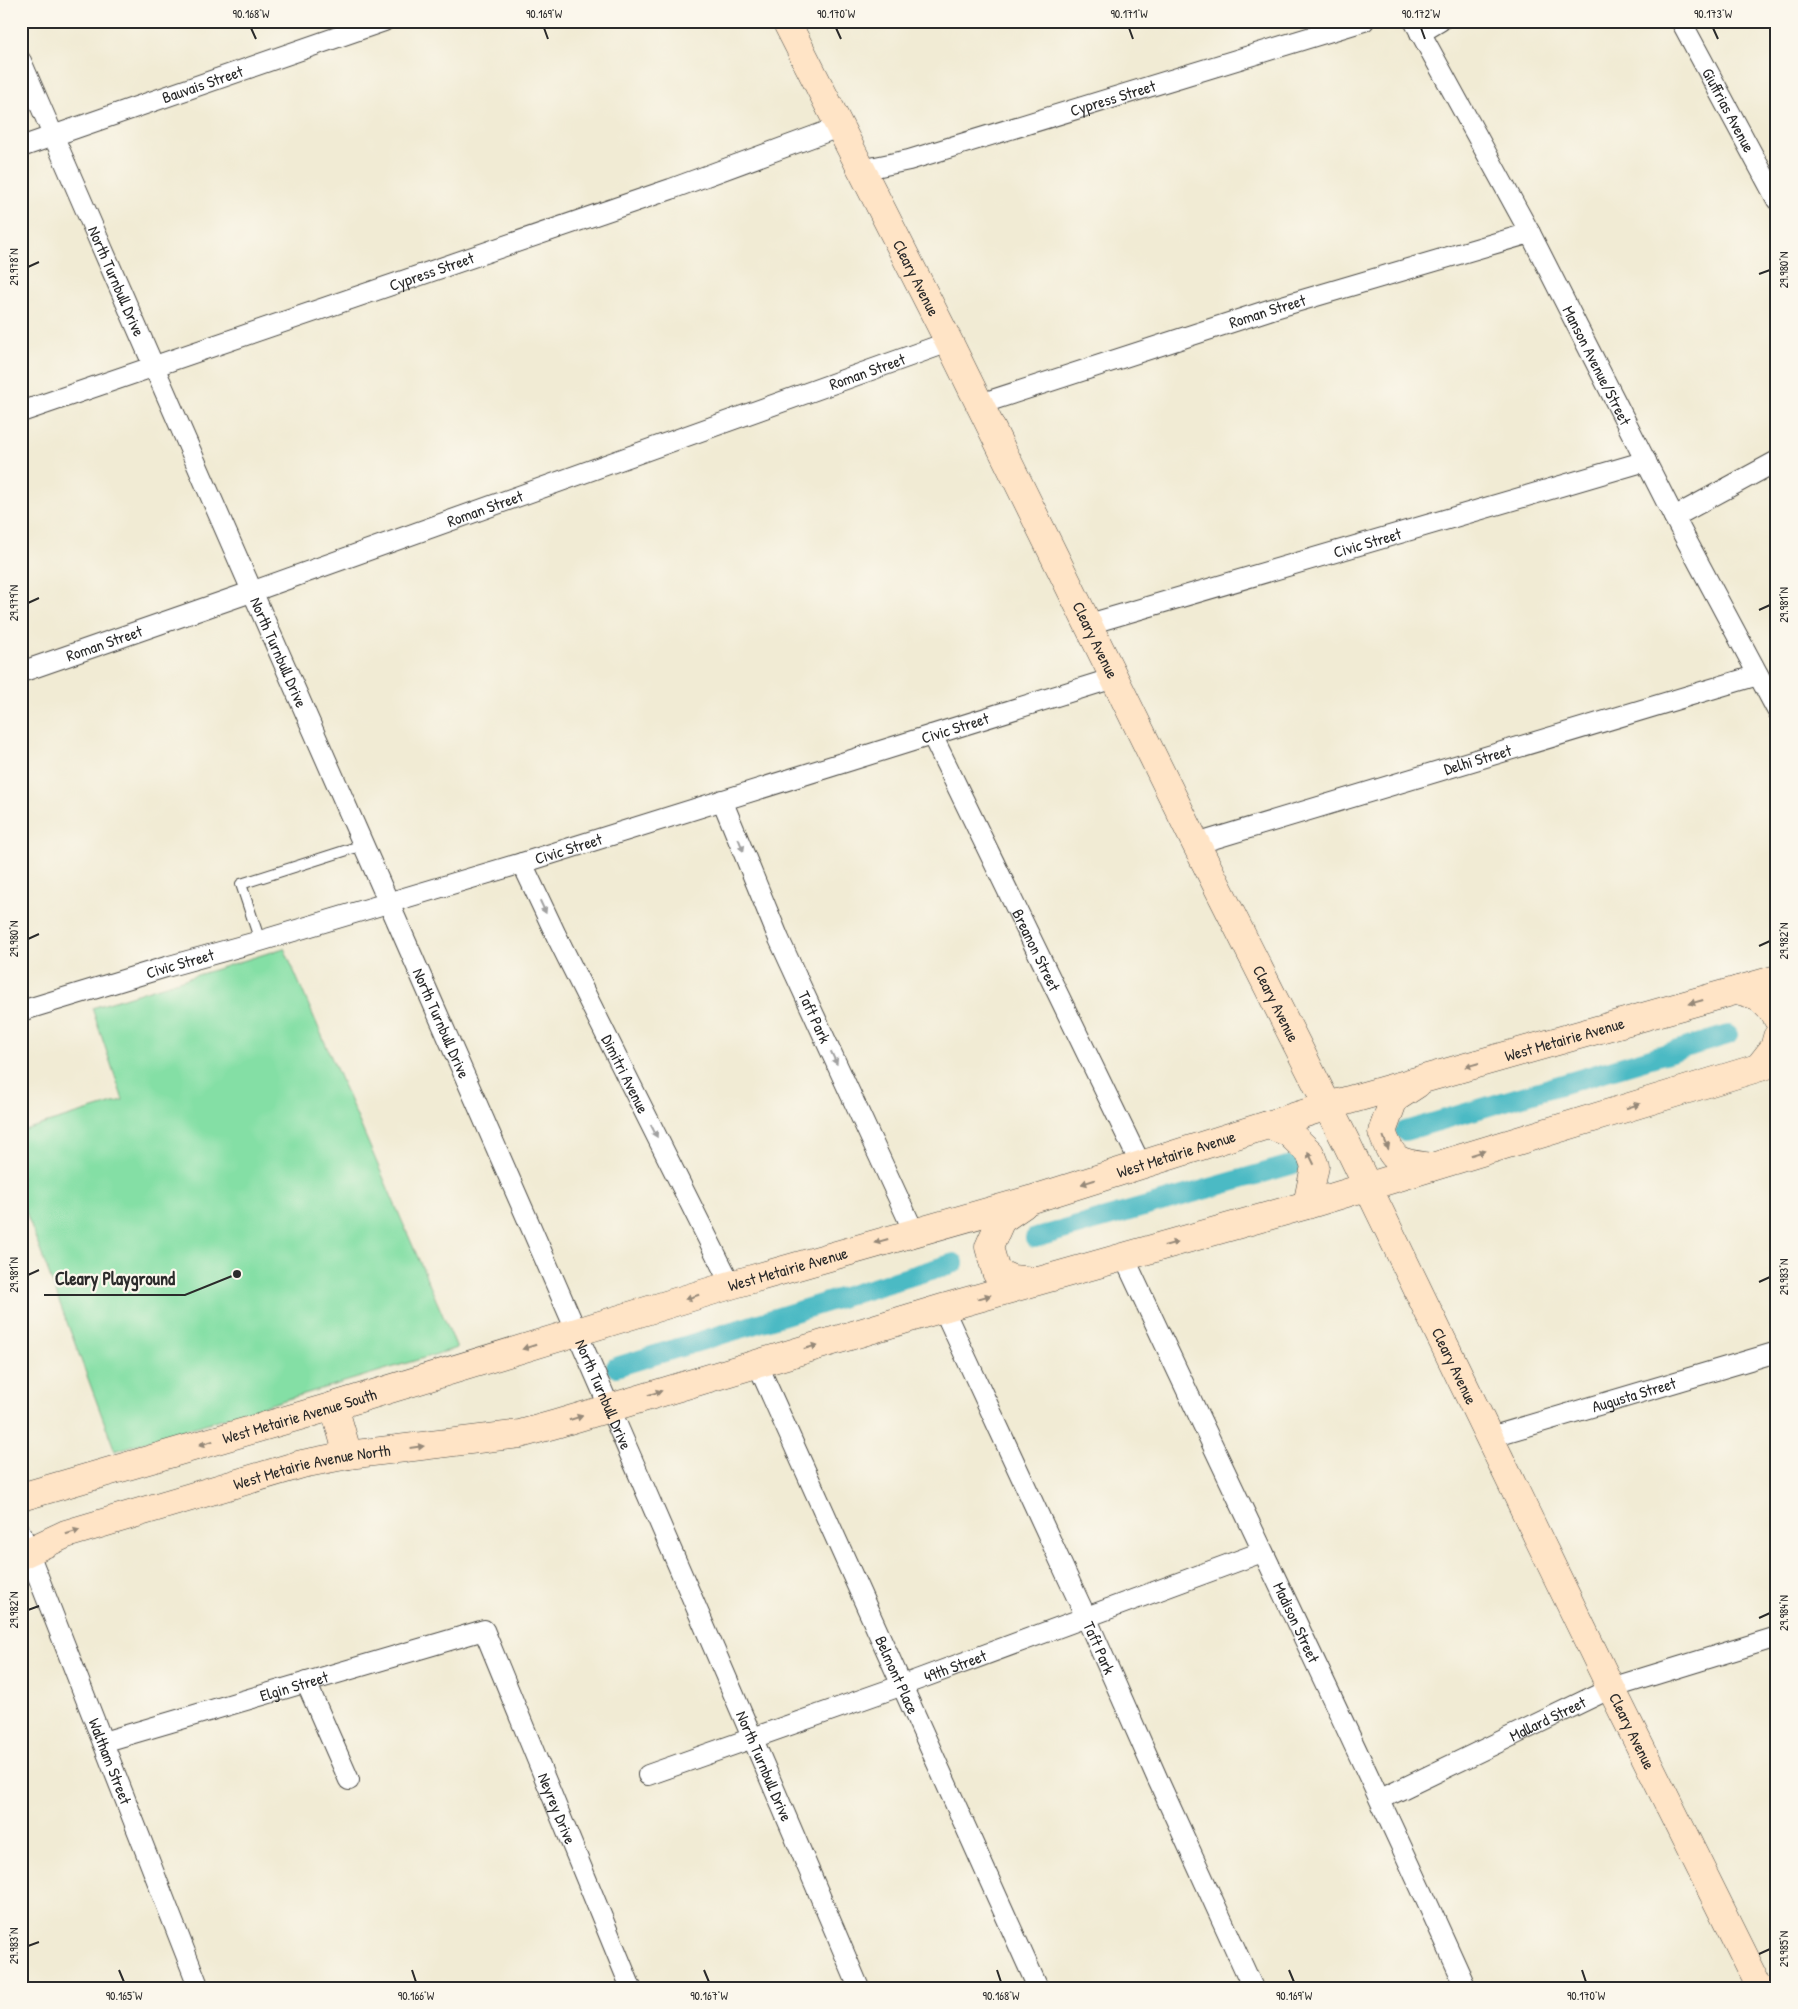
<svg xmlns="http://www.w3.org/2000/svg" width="1798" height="2009" viewBox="0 0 1798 2009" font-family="'Patrick Hand',sans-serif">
<rect width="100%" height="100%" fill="#fbf7ec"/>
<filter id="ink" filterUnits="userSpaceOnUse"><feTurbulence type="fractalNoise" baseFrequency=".02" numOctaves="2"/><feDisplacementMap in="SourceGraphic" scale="10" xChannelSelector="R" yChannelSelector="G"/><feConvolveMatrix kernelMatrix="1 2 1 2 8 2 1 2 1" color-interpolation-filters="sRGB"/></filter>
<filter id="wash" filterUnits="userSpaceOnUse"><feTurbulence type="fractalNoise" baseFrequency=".0096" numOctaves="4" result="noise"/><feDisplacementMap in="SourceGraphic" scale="20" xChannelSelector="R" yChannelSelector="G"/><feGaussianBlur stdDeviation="1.12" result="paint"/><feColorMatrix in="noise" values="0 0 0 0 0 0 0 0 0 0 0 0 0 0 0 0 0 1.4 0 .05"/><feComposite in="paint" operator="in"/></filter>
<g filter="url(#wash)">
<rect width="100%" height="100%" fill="#f1ebd4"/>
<path fill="#84dfa5" stroke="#588568" d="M284 948 457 1348 115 1451 21 1199V1131L123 1100 92 1008Z"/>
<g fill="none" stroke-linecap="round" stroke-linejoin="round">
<g stroke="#4cbac4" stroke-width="20">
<path d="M1405 1131 1728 1035"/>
<path d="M1035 1238 1294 1164"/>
<path d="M616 1367 954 1263"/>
</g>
</g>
</g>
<g filter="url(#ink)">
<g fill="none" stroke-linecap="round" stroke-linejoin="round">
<defs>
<path id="lane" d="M260 941 241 884 363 845"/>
<g id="street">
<path id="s1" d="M1414 21 1530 233 1674 517 1777 710"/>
<path id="s2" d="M1681 21 1777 200"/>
<path d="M1420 33 1440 21"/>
<path id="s3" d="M21 61C299 704 586 1343 859 1988"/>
<path id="s4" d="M21 147 384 21"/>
<path id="s5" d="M861 170 909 160 1364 21"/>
<path id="s6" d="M980 404 1272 309 1530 233"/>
<path id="s7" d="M21 412 671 189 839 127"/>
<path d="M1674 517 1777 461"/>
<path id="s8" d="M1089 624 1646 461"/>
<path id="s9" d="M21 672 251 592 949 342"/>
<path id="s10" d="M932 735 1141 1165"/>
<path id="s11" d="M722 800 779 939 914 1232"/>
<path id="s12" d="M1196 844 1758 675"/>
<path id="s13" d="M522 863 556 935 731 1285"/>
<path id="s14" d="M21 1011 166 967 260 941 522 863 1114 678"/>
<path id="s15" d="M1124 1257C1238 1501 1356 1743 1466 1988"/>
<path id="s16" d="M943 1308 1086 1617 1158 1780 1253 1988"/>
<path id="s17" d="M757 1363 1038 1988"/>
<path id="s18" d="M1490 1437 1777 1352"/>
<path id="s19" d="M21 1533 199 1988"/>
<path d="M306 1682 349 1780"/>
<path id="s20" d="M103 1742 484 1630 631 1988"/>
<path id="s21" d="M648 1775 903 1685 1262 1552"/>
<path id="s22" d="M1381 1799 1611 1688 1777 1637"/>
</g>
<g id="secondary">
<path id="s23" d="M786 21 949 342 1196 844 1346 1142 1611 1688 1760 1988"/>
<path d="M1738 990 1758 996 1776 1014 1777 1018"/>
<path d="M1759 1067 1774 1048 1777 1037"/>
<path d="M1417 1084 1394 1099 1382 1132C1394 1164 1398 1162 1431 1167"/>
<path d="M1268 1125 1288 1132 1310 1153 1315 1166 1307 1205"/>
<path d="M1023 1205 1001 1220 989 1247 996 1272 1012 1279 1034 1281"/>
<path d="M334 1406 348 1455"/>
<path id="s24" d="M21 1497 334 1406 731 1285 1033 1199 1328 1106 1777 979"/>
<path id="s25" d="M21 1555 66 1534 302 1464 348 1455 520 1434 556 1424 943 1308 1307 1205 1777 1062"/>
</g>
</defs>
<use href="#lane" stroke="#494844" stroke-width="12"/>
<use href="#street" stroke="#494844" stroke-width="22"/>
<use href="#secondary" stroke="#494844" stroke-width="29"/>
<use href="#lane" stroke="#fff" stroke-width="10"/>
<use href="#street" stroke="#fff" stroke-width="20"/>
<use href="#secondary" stroke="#ffe4c6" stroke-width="28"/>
</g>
<defs><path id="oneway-solid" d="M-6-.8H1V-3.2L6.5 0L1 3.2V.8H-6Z" transform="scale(1.25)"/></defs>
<g fill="#a0a0a0">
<use href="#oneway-solid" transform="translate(741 845) rotate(68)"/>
<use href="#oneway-solid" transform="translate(543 907) rotate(65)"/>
<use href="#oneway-solid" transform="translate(834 1058) rotate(65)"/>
<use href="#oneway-solid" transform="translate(654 1131) rotate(63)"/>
</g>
<g fill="#958878">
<use href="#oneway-solid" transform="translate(1696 1002) rotate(164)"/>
<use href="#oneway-solid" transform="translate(1472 1065) rotate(164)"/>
<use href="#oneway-solid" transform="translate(1633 1106) rotate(-17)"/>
<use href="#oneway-solid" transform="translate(1386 1143) rotate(69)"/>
<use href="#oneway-solid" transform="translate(1478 1153) rotate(-17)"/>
<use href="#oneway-solid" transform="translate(1311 1158) rotate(-116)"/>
<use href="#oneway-solid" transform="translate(1088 1182) rotate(163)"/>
<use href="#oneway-solid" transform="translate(881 1241) rotate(164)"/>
<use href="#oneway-solid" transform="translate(1171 1244) rotate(-16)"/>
<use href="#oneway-solid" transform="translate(692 1297) rotate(163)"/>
<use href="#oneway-solid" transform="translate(984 1297) rotate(-16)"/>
<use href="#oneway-solid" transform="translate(529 1347) rotate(163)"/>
<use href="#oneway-solid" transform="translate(811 1347) rotate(-16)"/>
<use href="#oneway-solid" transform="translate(655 1393) rotate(-17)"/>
<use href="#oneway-solid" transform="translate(576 1418) rotate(-18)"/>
<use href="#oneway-solid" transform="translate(206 1443) rotate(164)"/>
<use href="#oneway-solid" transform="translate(417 1447) rotate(-7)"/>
<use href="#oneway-solid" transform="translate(73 1532) rotate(-17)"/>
</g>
</g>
<path fill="none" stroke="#2b2b2b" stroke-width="2" d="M251 28 256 39M544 28 548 39M836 28 841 39M1129 28 1133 39M1421 28 1425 39M1713 28 1718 39M28 267 39 262M1759 274 1770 270M28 603 39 598M1759 610 1770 605M28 939 39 934M1759 946 1770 941M28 1275 39 1270M1759 1282 1770 1277M28 1610 39 1606M1759 1618 1770 1613M28 1946 39 1942M1759 1954 1770 1949M119 1970 124 1982M412 1970 416 1982M704 1970 709 1982M997 1970 1001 1982M1289 1970 1294 1982M1582 1970 1586 1982"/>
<g text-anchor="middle" stroke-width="4.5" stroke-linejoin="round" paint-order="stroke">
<g font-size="16" fill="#2b2b2b" stroke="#fbf7ec">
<text dy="6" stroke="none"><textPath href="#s4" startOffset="192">Bauvais Street</textPath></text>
<text dy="6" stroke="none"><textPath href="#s5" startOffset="262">Cypress Street</textPath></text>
<text dy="6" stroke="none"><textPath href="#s2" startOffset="101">Giuffrias Avenue</textPath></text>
<text dy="6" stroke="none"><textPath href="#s7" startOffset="434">Cypress Street</textPath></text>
<text dy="6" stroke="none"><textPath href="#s23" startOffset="288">Cleary Avenue</textPath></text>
<text dy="6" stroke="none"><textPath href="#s3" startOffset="240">North Turnbull Drive</textPath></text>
<text dy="6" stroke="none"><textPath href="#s6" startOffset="302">Roman Street</textPath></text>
<text dy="6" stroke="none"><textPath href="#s1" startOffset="390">Manson Avenue/Street</textPath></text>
<text dy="6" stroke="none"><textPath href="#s9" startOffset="898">Roman Street</textPath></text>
<text dy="6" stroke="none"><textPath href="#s9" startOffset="492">Roman Street</textPath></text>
<text dy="6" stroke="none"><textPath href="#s8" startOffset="290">Civic Street</textPath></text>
<text dy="6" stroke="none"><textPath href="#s23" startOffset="692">Cleary Avenue</textPath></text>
<text dy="6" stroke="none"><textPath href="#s9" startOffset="88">Roman Street</textPath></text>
<text dy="6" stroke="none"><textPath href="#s3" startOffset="645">North Turnbull Drive</textPath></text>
<text dy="6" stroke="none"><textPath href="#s14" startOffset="976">Civic Street</textPath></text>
<text dy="6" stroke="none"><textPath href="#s12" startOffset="294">Delhi Street</textPath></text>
<text dy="6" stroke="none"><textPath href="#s14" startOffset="571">Civic Street</textPath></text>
<text dy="6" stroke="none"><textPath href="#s10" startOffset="239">Breanon Street</textPath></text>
<text dy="6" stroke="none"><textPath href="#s14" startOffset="166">Civic Street</textPath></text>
<text dy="6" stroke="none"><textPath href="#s23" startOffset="1098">Cleary Avenue</textPath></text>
<text dy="6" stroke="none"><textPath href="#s11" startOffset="236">Taft Park</textPath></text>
<text dy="6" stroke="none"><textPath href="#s3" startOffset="1050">North Turnbull Drive</textPath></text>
<text dy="6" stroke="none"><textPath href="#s24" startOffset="1610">West Metairie Avenue</textPath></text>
<text dy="6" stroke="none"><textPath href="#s13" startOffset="235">Dimitri Avenue</textPath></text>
<text dy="6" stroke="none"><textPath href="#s24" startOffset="1205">West Metairie Avenue</textPath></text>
<text dy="6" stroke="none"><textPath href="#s24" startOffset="800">West Metairie Avenue</textPath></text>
<text dy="6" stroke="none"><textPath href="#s23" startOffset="1502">Cleary Avenue</textPath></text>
<text dy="6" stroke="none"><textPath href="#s18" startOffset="150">Augusta Street</textPath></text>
<text dy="6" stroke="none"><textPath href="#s3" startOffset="1455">North Turnbull Drive</textPath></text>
<text dy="6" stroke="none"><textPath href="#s24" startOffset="290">West Metairie Avenue South</textPath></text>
<text dy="6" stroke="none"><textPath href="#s25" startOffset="305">West Metairie Avenue North</textPath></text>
<text dy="6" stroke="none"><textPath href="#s15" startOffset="404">Madison Street</textPath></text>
<text dy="6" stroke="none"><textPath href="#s16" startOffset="374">Taft Park</textPath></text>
<text dy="6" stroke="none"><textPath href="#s21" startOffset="326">49th Street</textPath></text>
<text dy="6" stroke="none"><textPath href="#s17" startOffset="342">Belmont Place</textPath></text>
<text dy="6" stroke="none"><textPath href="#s20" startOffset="199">Elgin Street</textPath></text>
<text dy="6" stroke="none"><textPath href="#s22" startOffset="185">Mallard Street</textPath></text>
<text dy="6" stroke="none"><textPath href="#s23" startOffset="1908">Cleary Avenue</textPath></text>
<text dy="6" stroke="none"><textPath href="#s19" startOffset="245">Waltham Street</textPath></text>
<text dy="6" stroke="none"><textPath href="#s3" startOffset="1860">North Turnbull Drive</textPath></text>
<text dy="6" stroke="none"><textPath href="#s20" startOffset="590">Neyrey Drive</textPath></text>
</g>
</g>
<path fill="none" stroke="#2b2b2b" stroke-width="2" d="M237 1274L185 1295H44"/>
<circle fill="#2b2b2b" stroke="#fbf7ec" stroke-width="2" cx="237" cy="1274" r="5"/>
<g font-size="18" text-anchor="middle" font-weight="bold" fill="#2b2b2b" stroke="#fbf7ec" stroke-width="4.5" stroke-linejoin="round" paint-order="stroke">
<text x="115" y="1285">Cleary Playground</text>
</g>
<rect width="1798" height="2009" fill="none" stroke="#fbf7ec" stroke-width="55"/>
<rect x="28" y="28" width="1742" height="1954" fill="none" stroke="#2b2b2b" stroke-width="2"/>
<g font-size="12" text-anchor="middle" fill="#2b2b2b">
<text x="251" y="18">90.168°W</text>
<text x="544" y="18">90.169°W</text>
<text x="836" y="18">90.170°W</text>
<text x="1129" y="18">90.171°W</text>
<text x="1421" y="18">90.172°W</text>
<text x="1713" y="18">90.173°W</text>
<text transform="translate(14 267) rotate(-90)" y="4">29.978°N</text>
<text transform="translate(1784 270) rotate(-90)" y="4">29.980°N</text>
<text transform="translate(14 603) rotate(-90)" y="4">29.979°N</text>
<text transform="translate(1784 605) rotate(-90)" y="4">29.981°N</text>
<text transform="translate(14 939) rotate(-90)" y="4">29.980°N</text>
<text transform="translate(1784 941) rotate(-90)" y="4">29.982°N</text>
<text transform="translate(14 1275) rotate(-90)" y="4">29.981°N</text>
<text transform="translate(1784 1277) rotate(-90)" y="4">29.983°N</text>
<text transform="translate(14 1610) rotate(-90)" y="4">29.982°N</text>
<text transform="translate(1784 1613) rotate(-90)" y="4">29.984°N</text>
<text transform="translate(14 1946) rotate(-90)" y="4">29.983°N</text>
<text transform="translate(1784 1949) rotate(-90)" y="4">29.985°N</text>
<text x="124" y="2000">90.165°W</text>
<text x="416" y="2000">90.166°W</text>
<text x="709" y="2000">90.167°W</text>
<text x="1001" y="2000">90.168°W</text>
<text x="1294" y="2000">90.169°W</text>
<text x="1586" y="2000">90.170°W</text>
</g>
</svg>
